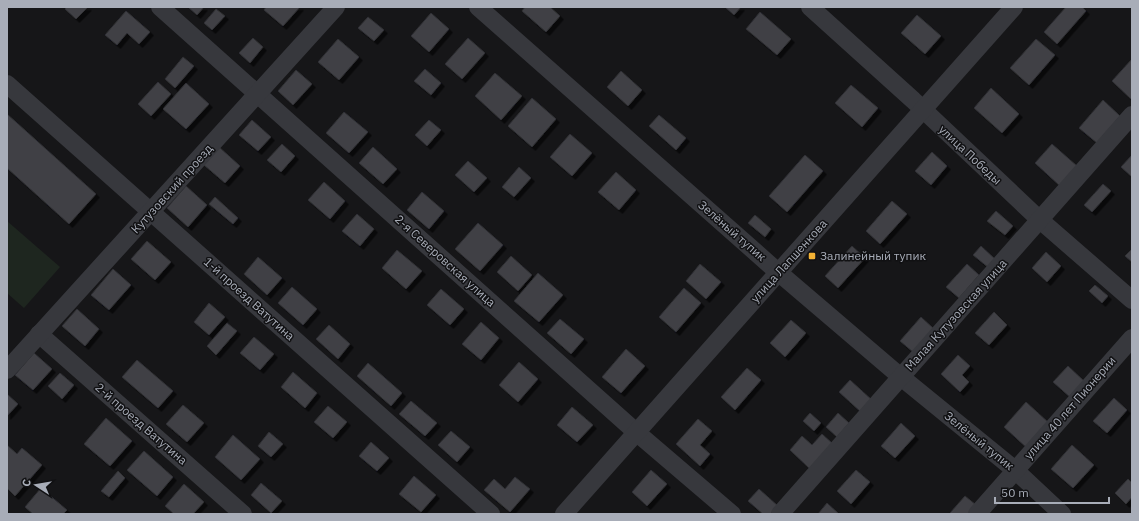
<svg xmlns="http://www.w3.org/2000/svg" width="1139" height="521" viewBox="0 0 1139 521" font-family="'IBM Plex Sans',sans-serif">
<defs>
<filter id="shadow"><feDropShadow dx="3.5" dy="3.5" stdDeviation="0" flood-color="#0009"/></filter>
</defs>
<rect width="100%" height="100%" fill="#161618"/>
<path fill="#1e261f" d="M7 221 60 267 24 308 7 293Z"/>
<g fill="#404145" stroke="#303034" filter="url(#shadow)">
<path d="M67 7H88L76 19 65 9Z"/>
<path d="M188 7H204L197 15Z"/>
<path d="M266 7H300L283 26 264 10Z"/>
<path d="M525 7H550L560 16 546 32 522 11Z"/>
<path d="M725 7H741L734 15Z"/>
<path d="M1066 7H1082L1086 11 1057 44 1044 32Z"/>
<path d="M216 9 225 16 212 30 204 23Z"/>
<path d="M126 11 150 32 139 44 127 33 117 45 105 35Z"/>
<path d="M760 12 791 39 777 55 746 29Z"/>
<path d="M431 13 449 29 429 52 411 36Z"/>
<path d="M917 15 941 36 925 54 901 33Z"/>
<path d="M368 17 384 30 374 41 358 28Z"/>
<path d="M253 38 263 47 250 63 239 53Z"/>
<path d="M468 38 485 53 462 79 445 64Z"/>
<path d="M338 39 359 57 339 80 318 62Z"/>
<path d="M1036 39 1055 55 1029 85 1010 68Z"/>
<path d="M183 57 194 66 175 88 165 79Z"/>
<path d="M1132 59V100L1112 81Z"/>
<path d="M425 69 441 83 431 95 414 81Z"/>
<path d="M296 70 312 84 293 105 278 91Z"/>
<path d="M621 71 642 90 628 106 607 87Z"/>
<path d="M495 73 522 96 501 120 475 96Z"/>
<path d="M158 82 171 94 151 116 138 104Z"/>
<path d="M186 83 209 104 186 129 163 109Z"/>
<path d="M851 85 878 108 862 127 835 103Z"/>
<path d="M991 88 1019 114 1002 133 974 108Z"/>
<path d="M532 98 556 119 532 147 508 126Z"/>
<path d="M1103 100 1120 116 1097 143 1079 128Z"/>
<path d="M344 112 368 132 349 153 326 133Z"/>
<path d="M7 114 96 194 69 224 7 168Z"/>
<path d="M659 115 686 138 676 150 649 126Z"/>
<path d="M252 120 271 137 258 151 239 135Z"/>
<path d="M429 120 441 130 427 146 415 135Z"/>
<path d="M570 134 592 153 572 176 550 157Z"/>
<path d="M282 144 295 156 281 172 267 160Z"/>
<path d="M1052 144 1077 166 1060 186 1035 163Z"/>
<path d="M219 147 240 166 225 183 204 165Z"/>
<path d="M373 147 397 169 383 184 359 163Z"/>
<path d="M932 152 947 166 931 185 915 171Z"/>
<path d="M805 155 823 171 787 212 769 196Z"/>
<path d="M1132 155V177L1121 167Z"/>
<path d="M468 161 487 178 474 192 455 175Z"/>
<path d="M519 167 531 178 514 197 502 187Z"/>
<path d="M616 172 636 190 619 210 598 192Z"/>
<path d="M324 182 345 201 330 219 308 200Z"/>
<path d="M1103 184 1111 191 1092 212 1084 205Z"/>
<path d="M186 186 207 205 188 227 167 208Z"/>
<path d="M422 192 444 211 429 229 407 210Z"/>
<path d="M215 197 238 218 233 224 209 204Z"/>
<path d="M892 201 907 214 880 244 866 231Z"/>
<path d="M996 211 1013 226 1005 235 987 221Z"/>
<path d="M357 214 374 229 360 246 342 231Z"/>
<path d="M755 215 771 229 765 237 748 223Z"/>
<path d="M478 223 503 245 480 271 455 249Z"/>
<path d="M147 241 171 262 155 280 131 259Z"/>
<path d="M852 246 865 258 838 288 825 276Z"/>
<path d="M981 246 996 260 989 268 973 255Z"/>
<path d="M1132 249V262L1125 256Z"/>
<path d="M397 250 422 271 406 289 382 268Z"/>
<path d="M1046 252 1061 266 1047 282 1032 268Z"/>
<path d="M511 256 532 275 518 291 497 272Z"/>
<path d="M258 257 282 278 267 295 244 274Z"/>
<path d="M700 264 721 282 706 299 686 281Z"/>
<path d="M967 264 979 275 959 298 946 287Z"/>
<path d="M113 269 131 285 109 310 91 295Z"/>
<path d="M538 273 563 295 539 322 514 301Z"/>
<path d="M1095 285 1108 296 1102 303 1089 291Z"/>
<path d="M292 287 317 309 303 325 278 303Z"/>
<path d="M684 288 701 303 676 332 659 317Z"/>
<path d="M441 289 464 309 450 325 427 305Z"/>
<path d="M209 303 225 317 209 335 194 322Z"/>
<path d="M77 309 99 329 85 346 62 326Z"/>
<path d="M994 312 1007 325 989 345 975 333Z"/>
<path d="M921 317 934 329 913 352 900 341Z"/>
<path d="M560 319 584 339 571 354 547 333Z"/>
<path d="M791 320 806 333 785 357 770 343Z"/>
<path d="M481 322 499 338 481 360 462 344Z"/>
<path d="M227 323 237 331 216 355 207 346Z"/>
<path d="M329 325 350 344 338 359 316 339Z"/>
<path d="M254 337 274 354 260 370 240 353Z"/>
<path d="M626 349 645 366 621 393 602 377Z"/>
<path d="M34 353 52 369 33 390 15 375Z"/>
<path d="M958 355 970 366 962 375 969 382 960 392 941 374Z"/>
<path d="M137 360 173 391 158 408 122 377Z"/>
<path d="M519 362 538 379 518 402 499 385Z"/>
<path d="M368 363 402 393 391 406 357 376Z"/>
<path d="M1068 366 1085 382 1071 398 1053 382Z"/>
<path d="M747 368 761 380 735 410 721 397Z"/>
<path d="M293 372 317 393 305 408 281 387Z"/>
<path d="M60 373 74 385 62 399 48 386Z"/>
<path d="M850 380 873 401 862 413 839 392Z"/>
<path d="M7 394 18 404 7 416Z"/>
<path d="M1114 398 1127 410 1107 433 1093 421Z"/>
<path d="M411 401 437 423 425 436 399 414Z"/>
<path d="M1026 402 1049 423 1027 448 1004 427Z"/>
<path d="M183 405 204 423 187 442 166 424Z"/>
<path d="M328 406 347 422 333 438 314 422Z"/>
<path d="M572 407 593 425 577 442 557 425Z"/>
<path d="M810 413 821 423 814 431 803 421Z"/>
<path d="M838 413 849 423 837 437 826 427Z"/>
<path d="M106 418 132 441 110 466 84 444Z"/>
<path d="M698 419 712 431 700 445 710 454 700 466 676 444Z"/>
<path d="M901 423 915 436 895 458 881 446Z"/>
<path d="M451 431 470 447 457 462 438 445Z"/>
<path d="M269 432 283 444 271 457 258 446Z"/>
<path d="M822 434 833 444 810 469 790 450 802 436 812 445Z"/>
<path d="M233 435 260 459 241 480 215 457Z"/>
<path d="M371 442 389 458 377 471 359 456Z"/>
<path d="M7 445 17 454 22 448 42 465 15 496 7 488Z"/>
<path d="M1072 445 1094 465 1073 488 1051 469Z"/>
<path d="M144 451 173 477 157 496 127 470Z"/>
<path d="M651 470 667 484 647 506 632 492Z"/>
<path d="M856 470 870 482 851 504 837 491Z"/>
<path d="M118 471 125 478 109 497 101 491Z"/>
<path d="M414 476 436 495 421 512 399 494Z"/>
<path d="M515 477 530 489 510 512 484 490 494 479 505 489Z"/>
<path d="M1128 479 1132 483V497L1126 504 1115 493Z"/>
<path d="M261 483 282 501 271 513 251 495Z"/>
<path d="M184 484 204 502 193 514H174L165 506Z"/>
<path d="M41 488 67 510 63 514H33L25 507Z"/>
<path d="M759 489 778 506 770 514H763L748 501Z"/>
<path d="M965 496 976 505 969 514H951L950 513Z"/>
<path d="M827 503 839 514H818Z"/>
</g>
<g fill="none" stroke-linecap="round" stroke-linejoin="round">
<g stroke="#37383d" stroke-width="18">
<path d="M160 7 636 432 732 514"/>
<path d="M478 7 778 272 901 377 1015 470 1062 514"/>
<path d="M810 7 913 100 1040 220 1132 300"/>
<path d="M7 84 491 514"/>
<path d="M39 334 243 514"/>
<path d="M7 370 336 7"/>
<path d="M564 514 1014 7"/>
<path d="M780 514 1132 115"/>
<path d="M977 514 1132 338"/>
</g>
</g>
<rect fill="#f2b134" stroke="#111113" stroke-width="1.5" x="808" y="252" width="8" height="8" rx="2"/>
<g text-anchor="middle" stroke-width="3" stroke-linejoin="round" paint-order="stroke">
<g font-size="12" fill="#a8adb8" stroke="#111113">
<text transform="translate(970 155) rotate(43)" y="4">улица Победы</text>
<text transform="translate(172 189) rotate(-48)" y="4">Кутузовский проезд</text>
<text transform="translate(732 231) rotate(41)" y="4">Зелёный тупик</text>
<text transform="translate(445 261) rotate(42)" y="4">2-я Северовская улица</text>
<text transform="translate(789 261) rotate(-48)" y="4">улица Лапшенкова</text>
<text transform="translate(249 299) rotate(42)" y="4">1-й проезд Ватутина</text>
<text transform="translate(956 315) rotate(-48)" y="4">Малая Кутузовская улица</text>
<text transform="translate(1070 408) rotate(-49)" y="4">улица 40 лет Пионерии</text>
<text transform="translate(141 424) rotate(41)" y="4">2-й проезд Ватутина</text>
<text transform="translate(979 441) rotate(39)" y="4">Зелёный тупик</text>
</g>
<g font-size="12" fill="#a8adb8" stroke="#111113" text-anchor="start">
<text x="820" y="260">Залинейный тупик</text>
</g>
</g>
<rect width="1139" height="521" fill="none" stroke="#a8adb8" stroke-width="16"/>
<g transform="translate(36 485) rotate(282)" stroke="#111113" stroke-width="3" paint-order="stroke">
<path d="M0-3L7 15L0 10L-7 15Z" fill="#a8adb8"/>
<text y="-6" font-size="11" font-weight="bold" text-anchor="middle" fill="#a8adb8">С</text>
</g>
<path d="M995 497v6h114v-6" fill="none" stroke="#a8adb8" stroke-width="2"/>
<text x="1001" y="497" font-size="12" fill="#a8adb8" stroke="#111113" stroke-width="3" paint-order="stroke">50 m</text>
</svg>
